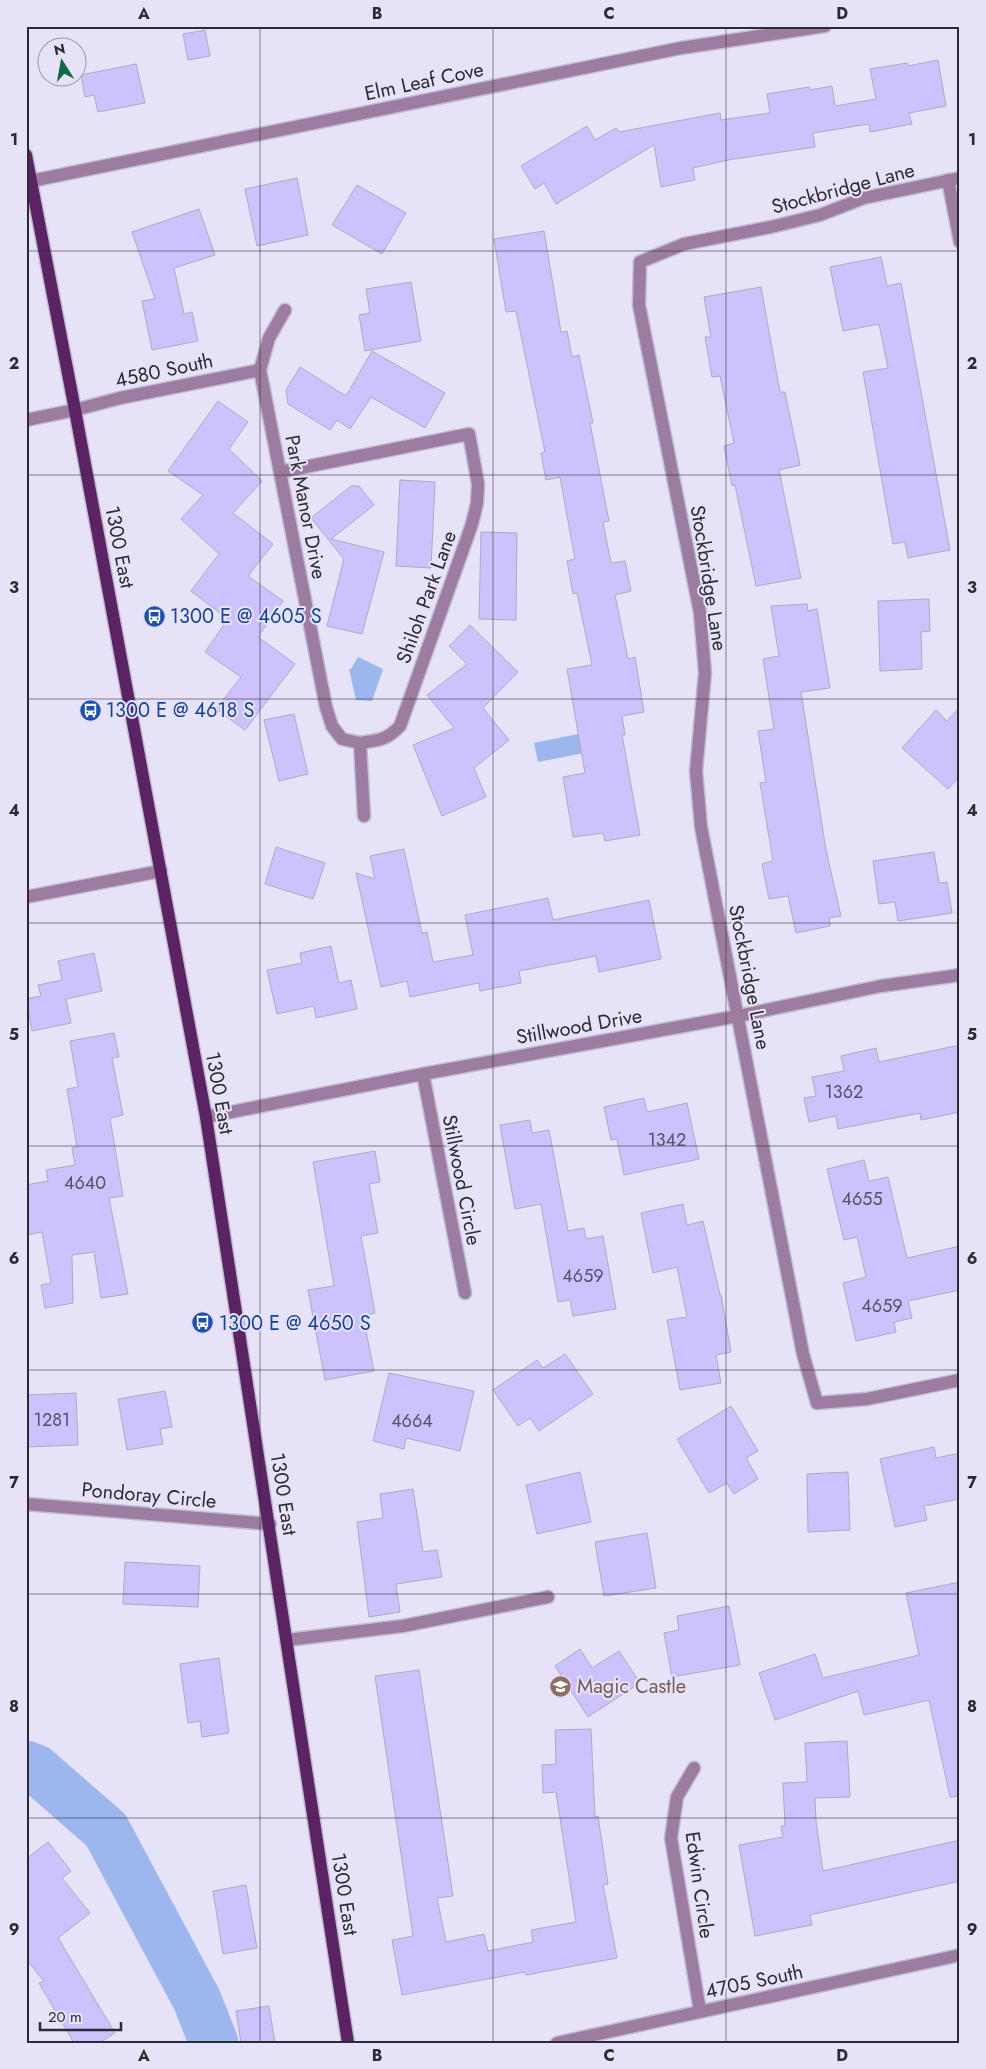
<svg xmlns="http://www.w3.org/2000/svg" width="986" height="2069" viewBox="0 0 986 2069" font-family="Jost,sans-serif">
<rect width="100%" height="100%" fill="#e6e2f8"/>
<g fill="#9bb7ed">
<path d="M358 657 383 669 372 701 356 700 349 669H351Z"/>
<path d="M578 734 584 753 538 762 534 743Z"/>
</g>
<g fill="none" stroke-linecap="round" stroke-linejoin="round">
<path stroke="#9bb7ed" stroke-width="49" d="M26 1765 36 1769 106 1830 197 2000 214 2043"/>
</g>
<g fill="#cec2fe" stroke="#aeaabf">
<path d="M205 30 210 56 188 60 183 34Z"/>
<path d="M938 60 946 106 909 113 912 124 870 132 869 124 813 133 815 147 728 160 693 168 695 180 661 187 654 145 556 204 544 183 535 189 521 166 587 126 595 140 616 128 619 132 720 113 721 120 770 113 767 94 809 87 810 90 832 86 835 106 876 99 870 69 907 63 908 66Z"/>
<path d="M136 64 145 103 98 112 94 95 85 97 81 75Z"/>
<path d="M297 178 308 235 257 246 245 189Z"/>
<path d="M357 185 406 213 382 254 332 225Z"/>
<path d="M199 209 215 255 174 268 184 314 192 312 198 341 152 350 142 301 155 299 132 232Z"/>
<path d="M544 231 561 332 567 331 572 357 579 355 593 423H590L609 521 603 522 611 563 625 561 631 591 615 595 628 659 635 657 644 712 622 716 625 735H622L640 835 605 841 603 833 573 837 563 777 585 773 567 669 592 665 577 593 573 594 567 561 575 559 560 477 546 480 541 453 545 452 516 311 506 312 494 239Z"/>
<path d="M881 257 887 286 901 283 950 550 908 558 905 542 893 544 863 372 888 368 879 324 843 331 830 267Z"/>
<path d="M411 282 421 341 365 351 359 315 370 313 366 289Z"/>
<path d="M761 287 780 392H785L800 465 779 470 801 578 756 586 735 485 732 486 724 446 734 443 720 376 712 377 705 337H711L704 297Z"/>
<path d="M372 351 445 393 425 428 371 397 350 429 337 420 330 430 288 404 286 390 300 367 346 396Z"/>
<path d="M218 401 248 422 229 449 262 481 233 513 273 544 248 576 283 601 258 637 295 664 245 730 216 709 241 677 205 652 228 619 191 591 219 554 181 519 203 495 168 471Z"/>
<path d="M400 480 435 482 431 568 396 566Z"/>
<path d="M351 486H359L374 505 331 539 384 552 362 634 327 626 344 559 311 518Z"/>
<path d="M481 532 517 533 516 620 479 619Z"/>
<path d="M929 599 930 631 921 632 922 669 880 671 878 601Z"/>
<path d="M807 604 808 611 817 609 830 688 801 692 826 850 841 916 829 918 830 926 796 933 788 896 769 899 762 864 773 861 760 783 766 782 758 731 774 729 763 659 779 656 771 606Z"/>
<path d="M470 625 518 672 483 708 509 740 474 768 486 797 442 816 413 745 454 728 427 695 467 664 449 646Z"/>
<path d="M960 707V776L948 789 902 748 936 710 947 721Z"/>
<path d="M294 714 308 774 279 781 264 720Z"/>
<path d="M276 847 325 863 313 899 265 884Z"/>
<path d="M404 849 422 933 427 932 433 962 473 955 465 915 548 898 553 920 649 900 661 959 599 972 596 956 519 971 521 983 480 991 479 983 410 997 407 981 381 987 356 873 375 879 370 856Z"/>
<path d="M934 852 939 883 947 882 952 913 898 921 895 902 879 904 873 861Z"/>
<path d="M331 946 339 983 351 980 357 1009 316 1018 314 1006 277 1014 267 970 302 963 300 953Z"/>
<path d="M94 953 102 991 66 999 71 1023 32 1031 26 999 41 996 38 985 62 980 58 961Z"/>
<path d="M114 1033 119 1057 112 1058 123 1115 110 1118 123 1196 109 1198 128 1294 101 1298 94 1252 72 1255 73 1303 45 1308 41 1285 51 1283 42 1232 26 1235V1185L48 1181 46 1170 75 1165 72 1148 77 1147 67 1089 78 1087 70 1041Z"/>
<path d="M960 1045V1112L921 1120 920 1113 838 1129 836 1116 809 1122 804 1098 816 1096 812 1077 844 1071 841 1056 876 1048 879 1062Z"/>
<path d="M644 1098 647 1112 687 1103 699 1159 624 1175 617 1139 611 1140 604 1107Z"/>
<path d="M530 1120 532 1133 549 1130 568 1231 584 1228 586 1239 603 1236 616 1309 573 1316 570 1300 558 1302 541 1204 515 1209 500 1125Z"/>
<path d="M375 1151 380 1182 369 1184 378 1233 361 1236 375 1313 363 1316 374 1371 325 1380 308 1290 334 1286 313 1162Z"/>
<path d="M864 1160 869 1181 888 1177 907 1258 960 1246V1290L908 1301 912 1318 894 1322 896 1332 856 1341 843 1283 866 1277 857 1237 844 1240 827 1169Z"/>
<path d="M683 1204 687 1225 703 1221 720 1295H721L731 1352 716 1355 721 1383 680 1390 667 1320 687 1317 677 1267 653 1273 641 1213Z"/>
<path d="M565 1354 593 1394 539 1431 530 1418 518 1426 493 1390 537 1360 543 1368Z"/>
<path d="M389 1373 474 1391 460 1451 406 1438 404 1449 373 1441Z"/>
<path d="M165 1391 172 1427 160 1429 163 1444 127 1450 118 1399Z"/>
<path d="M76 1393 78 1445 26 1447V1395Z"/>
<path d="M731 1406 758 1451 746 1458 758 1479 734 1494 727 1483 709 1493 677 1439Z"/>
<path d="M934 1447 936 1458 960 1453V1499L924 1506 927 1520 895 1527 880 1459Z"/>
<path d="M580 1472 591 1522 537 1534 526 1485Z"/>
<path d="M848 1472 850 1530 808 1532 807 1474Z"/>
<path d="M413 1489 423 1552 437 1550 442 1577 396 1584 400 1612 369 1617 357 1522 383 1518 380 1494Z"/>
<path d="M647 1533 656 1588 604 1596 595 1542Z"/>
<path d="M125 1562 200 1566 198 1607 123 1604Z"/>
<path d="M960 1582V1796L950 1797 929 1700 864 1715 858 1691 775 1720 759 1673 815 1654 823 1678 919 1655 906 1593Z"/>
<path d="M729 1606 740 1665 672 1677 664 1633 679 1630 677 1616Z"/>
<path d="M580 1649 592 1668 619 1651 640 1683 588 1717 555 1666Z"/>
<path d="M219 1658 229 1733 202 1737 200 1721 188 1723 180 1664Z"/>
<path d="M419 1670 453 1896 437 1898 446 1942 484 1934 488 1951 533 1942 531 1930 576 1922 556 1792 543 1793 542 1765 556 1764 555 1730 591 1729 595 1817 598 1816 608 1884 603 1885 617 1958 526 1975 525 1972 402 1995 392 1940 413 1936 375 1676Z"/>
<path d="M847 1741 850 1797 815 1798 816 1821 823 1871 960 1840V1881L810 1915 812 1925 755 1936 739 1845 783 1837 781 1826H785L783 1783 807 1782 805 1743Z"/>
<path d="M48 1842 71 1871 62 1878 90 1913 58 1938 115 2033 99 2043H74L39 1983 44 1981 26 1959V1859Z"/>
<path d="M246 1885 257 1948 223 1954 213 1891Z"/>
<path d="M269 2006 275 2043H241L236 2011Z"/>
</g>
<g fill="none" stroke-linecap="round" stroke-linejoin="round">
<defs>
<g id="minor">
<path d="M960 178 864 198 820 215 771 227 684 244 640 262 639 305 700 613 705 673 696 771 701 827 803 1354 817 1403 867 1399 960 1380"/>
<path d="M948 180 960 242"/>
<path d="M31 181 681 48 825 26"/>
<path d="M285 310 269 338 260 370 326 707 332 726 342 739 360 743 364 816"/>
<path d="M26 420 75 410 120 398 260 370"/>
<path d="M280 472 469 434 478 484 477 503 472 524 400 726C387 740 379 740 360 743"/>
<path d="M26 897 161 871"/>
<path d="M423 1074 465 1293"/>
<path d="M206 1117 423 1074 738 1016 881 986 960 975"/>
<path d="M26 1504 270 1524"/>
<path d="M287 1640 403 1626 548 1597"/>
<path d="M694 1768 677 1797 671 1838 700 2011"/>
<path d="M557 2043 960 1955"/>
</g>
<path id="major" d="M26 155 75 410 206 1117 348 2043"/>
</defs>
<use href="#minor" stroke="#c1bdd0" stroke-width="15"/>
<use href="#major" stroke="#c1bdd0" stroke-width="15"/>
<use href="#minor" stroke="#9c7ca0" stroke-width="12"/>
<use href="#major" stroke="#5c2364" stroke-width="12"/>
</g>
<path fill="none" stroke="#2c2a32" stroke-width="1" stroke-opacity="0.55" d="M260 26V2043M493 26V2043M726 26V2043M26 251H960M26 475H960M26 699H960M26 923H960M26 1146H960M26 1370H960M26 1594H960M26 1818H960"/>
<defs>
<symbol id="bus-disc" viewBox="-11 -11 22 22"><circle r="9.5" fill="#1a4fb4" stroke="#e6e2f8"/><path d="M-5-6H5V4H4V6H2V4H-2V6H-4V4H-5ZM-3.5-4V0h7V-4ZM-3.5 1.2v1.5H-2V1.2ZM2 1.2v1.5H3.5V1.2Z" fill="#fff"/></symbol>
<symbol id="school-disc" viewBox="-11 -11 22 22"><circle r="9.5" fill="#8d6e63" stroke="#e6e2f8"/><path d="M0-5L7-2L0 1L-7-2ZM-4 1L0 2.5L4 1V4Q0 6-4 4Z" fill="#fff"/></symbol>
</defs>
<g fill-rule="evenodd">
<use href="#bus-disc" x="142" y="604" width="25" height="25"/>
<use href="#bus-disc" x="78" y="698" width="25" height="25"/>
<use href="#bus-disc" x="190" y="1310" width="25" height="25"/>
<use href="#school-disc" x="548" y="1674" width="25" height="25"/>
</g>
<g text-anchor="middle" stroke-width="4" stroke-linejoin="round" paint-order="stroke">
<g font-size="18" fill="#545065">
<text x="844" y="1098">1362</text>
<text x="667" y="1146">1342</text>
<text x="85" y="1189">4640</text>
<text x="862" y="1205">4655</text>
<text x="583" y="1282">4659</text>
<text x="882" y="1312">4659</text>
<text x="52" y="1426">1281</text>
<text x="412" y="1427">4664</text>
</g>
<g font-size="20" fill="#2c2a32" stroke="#e6e2f8">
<text transform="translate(424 81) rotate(-12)" y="7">Elm Leaf Cove</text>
<text transform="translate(843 188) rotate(-15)" y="7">Stockbridge Lane</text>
<text transform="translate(164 370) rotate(-12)" y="7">4580 South</text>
<text transform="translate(306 507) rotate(79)" y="7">Park Manor Drive</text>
<text transform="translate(120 547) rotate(79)" y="7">1300 East</text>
<text transform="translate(709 578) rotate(81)" y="7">Stockbridge Lane</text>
<text transform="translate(426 597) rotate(-70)" y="7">Shiloh Park Lane</text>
<text transform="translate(750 977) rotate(79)" y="7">Stockbridge Lane</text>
<text transform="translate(579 1026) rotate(-10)" y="7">Stillwood Drive</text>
<text transform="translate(220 1093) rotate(80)" y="7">1300 East</text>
<text transform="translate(462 1180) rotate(79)" y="7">Stillwood Circle</text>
<text transform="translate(284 1494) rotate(81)" y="7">1300 East</text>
<text transform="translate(149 1495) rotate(5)" y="7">Pondoray Circle</text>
<text transform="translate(700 1885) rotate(82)" y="7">Edwin Circle</text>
<text transform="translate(345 1894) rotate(81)" y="7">1300 East</text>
<text transform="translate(754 1981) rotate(-12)" y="7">4705 South</text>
</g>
<g font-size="20" fill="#164399" stroke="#e6e2f8" text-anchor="start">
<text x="170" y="623">1300 E @ 4605 S</text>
<text x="106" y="717">1300 E @ 4618 S</text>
<text x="219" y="1330">1300 E @ 4650 S</text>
</g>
<g font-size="20" fill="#785e54" stroke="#e6e2f8" text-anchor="start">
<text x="577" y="1693">Magic Castle</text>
</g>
</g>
<rect width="986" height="2069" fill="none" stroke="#e6e2f8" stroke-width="55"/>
<g transform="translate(62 62) rotate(349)"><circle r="24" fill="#e6e2f8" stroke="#9c98a9"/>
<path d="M0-4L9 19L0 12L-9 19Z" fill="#126b3e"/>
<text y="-8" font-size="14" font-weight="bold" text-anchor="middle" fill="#2c2a32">N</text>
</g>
<path d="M40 2022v8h81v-8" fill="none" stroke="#2c2a32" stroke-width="2.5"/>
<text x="48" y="2022" font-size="15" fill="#2c2a32" stroke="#e6e2f8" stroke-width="4" paint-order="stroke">20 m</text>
<rect x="28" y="28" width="930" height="2014" fill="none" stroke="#2c2a32" stroke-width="2"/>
<g font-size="16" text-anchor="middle" font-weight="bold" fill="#2c2a32">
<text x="144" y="19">A</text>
<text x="377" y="19">B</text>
<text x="609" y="19">C</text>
<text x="842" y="19">D</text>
<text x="14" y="145">1</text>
<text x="972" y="145">1</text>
<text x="14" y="369">2</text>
<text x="972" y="369">2</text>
<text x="14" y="593">3</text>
<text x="972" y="593">3</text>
<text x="14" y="816">4</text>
<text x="972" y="816">4</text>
<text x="14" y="1040">5</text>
<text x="972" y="1040">5</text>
<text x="14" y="1264">6</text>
<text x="972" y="1264">6</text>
<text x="14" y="1488">7</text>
<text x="972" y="1488">7</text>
<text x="14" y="1712">8</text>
<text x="972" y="1712">8</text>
<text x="14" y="1935">9</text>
<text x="972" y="1935">9</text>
<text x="144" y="2061">A</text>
<text x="377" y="2061">B</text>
<text x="609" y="2061">C</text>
<text x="842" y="2061">D</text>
</g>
</svg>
